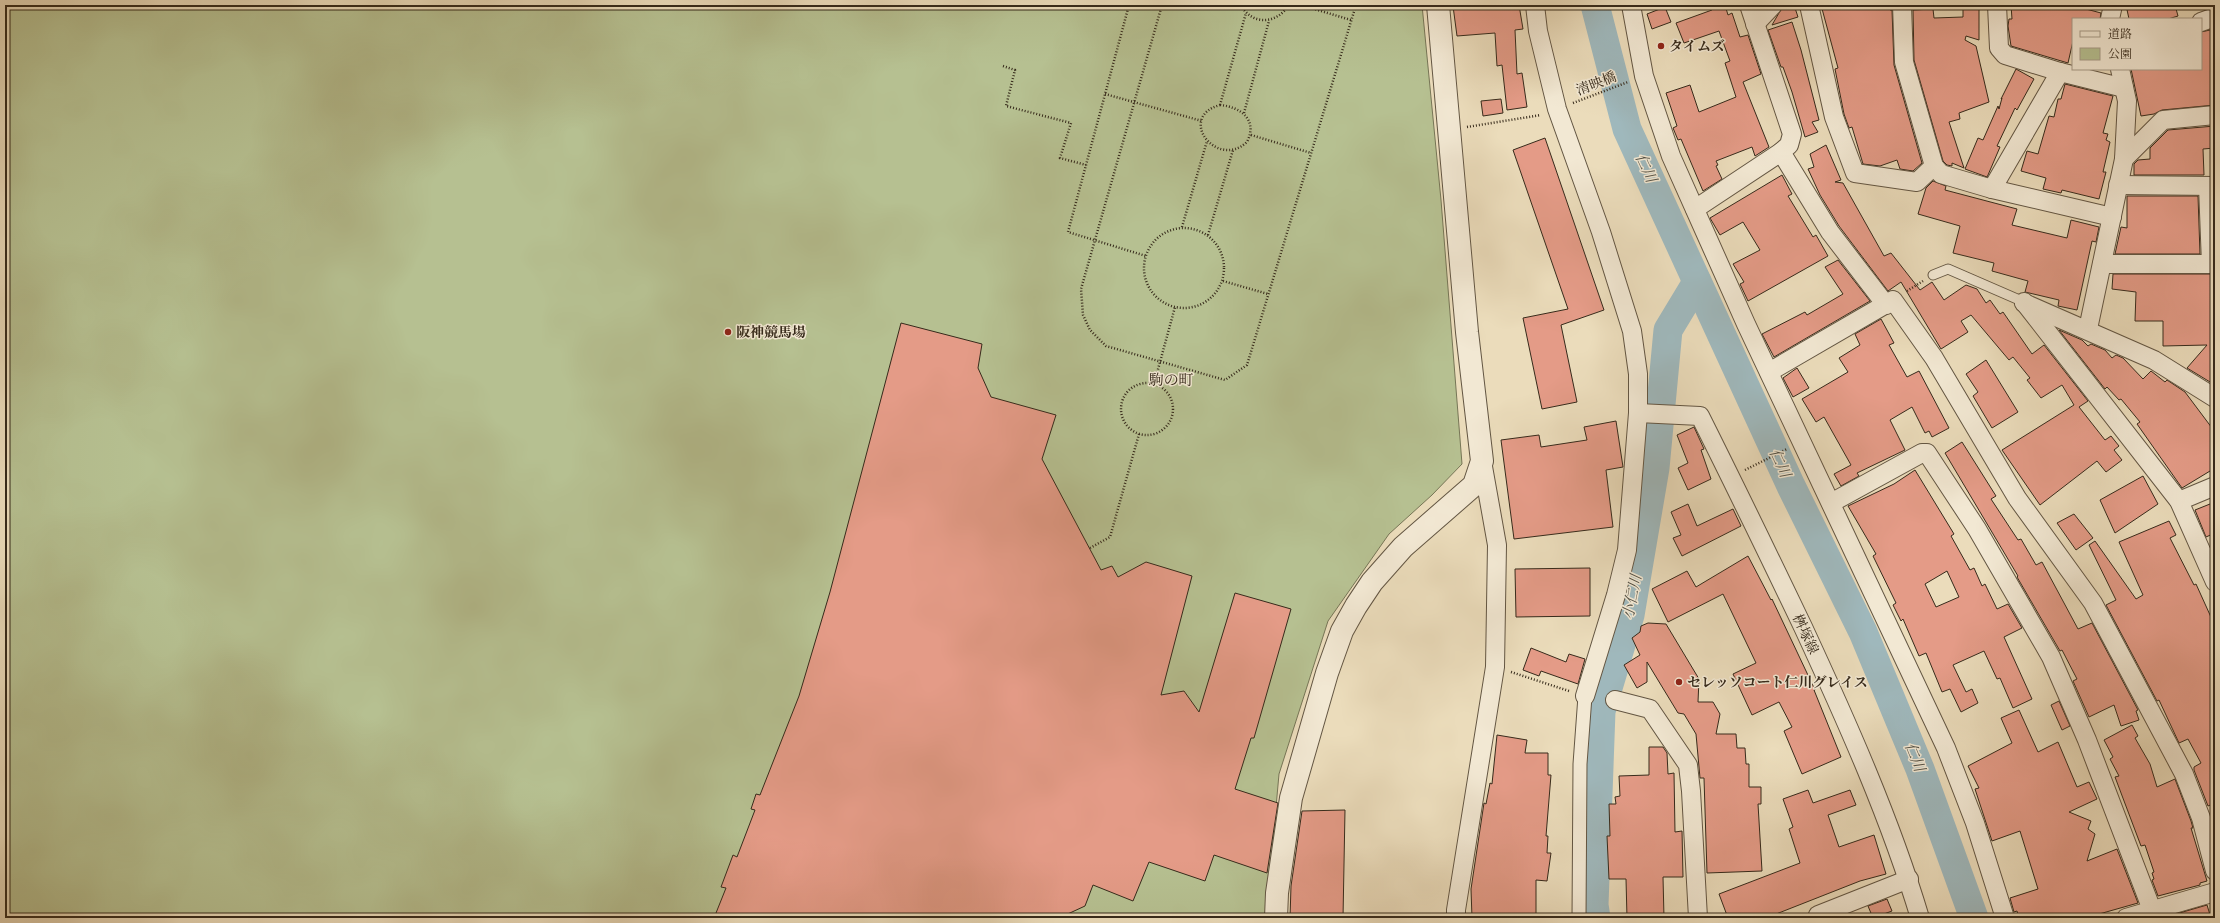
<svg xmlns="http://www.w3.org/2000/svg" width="2220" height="923" viewBox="0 0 2220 923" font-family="'Old Standard TT','Noto Serif JP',serif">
<rect width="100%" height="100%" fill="#ebdcbb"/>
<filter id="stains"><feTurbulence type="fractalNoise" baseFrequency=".005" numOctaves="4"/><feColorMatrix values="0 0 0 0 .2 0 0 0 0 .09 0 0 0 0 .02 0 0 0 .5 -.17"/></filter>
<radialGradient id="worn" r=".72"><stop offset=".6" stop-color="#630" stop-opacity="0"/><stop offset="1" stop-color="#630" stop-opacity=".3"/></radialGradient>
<path fill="#b6c091" stroke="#767556" d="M5 5H1422L1441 200 1462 464 1432 495 1389 534 1328 621 1279 774 1266 918H5Z"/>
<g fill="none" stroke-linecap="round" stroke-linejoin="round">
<g stroke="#9fb8bc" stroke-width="29">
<path d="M1595 5 1627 129 1791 486 1863 632 1920 769 1974 918"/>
<path d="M1596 918 1594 905 1601 711 1630 615 1655 468 1668 330 1697 282"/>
</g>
</g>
<g fill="#e49b87" stroke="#362a1b" fill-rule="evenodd">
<path d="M1462 5H1519L1523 29 1515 30 1517 74 1522 73 1527 107 1507 110 1502 65 1497 66 1495 33 1457 36 1453 6Z"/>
<path d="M1711 5H1725L1728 15 1732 13 1740 37 1748 35 1761 74 1743 82 1769 147 1755 156 1752 147 1716 161 1718 165 1716 166 1722 179 1703 191 1681 139 1678 140 1673 128 1677 126 1666 93 1690 85 1699 112 1736 97 1725 63 1730 61 1719 31 1684 43 1676 23 1712 10Z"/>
<path d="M1788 5H1794L1798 17 1772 25 1783 6Z"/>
<path d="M1821 5H1847V8L1889 5 1890 10H1892L1894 65 1922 163 1913 171 1900 169 1897 160 1880 166 1863 164 1852 127 1849 128 1844 114 1835 69 1838 68Z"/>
<path d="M1963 5H1979V40L1966 36 1965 40 1976 46 1989 102 1959 113 1960 119 1949 122 1964 168 1952 163V166L1947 165 1943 161 1914 60 1913 10 1933 9 1934 18 1963 17Z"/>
<path d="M2011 5H2071L2101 13 2100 19H2073V41L2068 63 2011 46 2008 26 2009 19H2012Z"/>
<path d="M2126 5H2175L2178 16 2168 19H2129Z"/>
<path d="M1665 7 1671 22 1652 29 1647 14Z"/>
<path d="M1792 22 1801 50 1819 120 1812 122 1818 132 1805 137 1792 92 1783 67H1781L1768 30Z"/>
<path d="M2210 30H2212L2215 41 2212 43 2215 56V105L2162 110 2154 114 2141 116 2131 69H2201V32Z"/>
<path d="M2016 69 2034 79 2017 110 2015 108 1997 146 2000 147 1988 175 1987 177 1965 169 1978 138 1983 140 1998 106 1999 109 2002 98 2001 99Z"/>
<path d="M2065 84 2113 96 2103 133 2108 134 2106 140 2110 142 2103 172H2106L2099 199 2062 190 2061 193 2043 189 2046 178 2021 171 2027 151 2038 154 2049 116 2054 117 2058 99H2061Z"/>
<path d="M1501 99 1503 113 1483 116 1481 101Z"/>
<path d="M2215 126V148L2203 149 2204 175H2134V164L2138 160 2150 159V148L2168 130Z"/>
<path d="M1545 138 1604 310 1561 325 1577 402 1542 409 1523 318 1568 309 1513 150Z"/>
<path d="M1826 145 1841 180 1835 182 1843 183 1884 256 1891 253 1920 290 1932 282 1944 300 1966 285 1977 289 1986 303 1990 300 2000 314 2003 312 2032 354 2044 345 2088 401 2079 407 2105 440 2111 436 2119 446 2114 450 2122 460 2106 472 2097 461 2040 505 2002 450 2074 405 2062 385 2041 398 2027 380 2030 378 2013 357 2009 360 1971 315 1961 321 1968 332 1941 349 1901 282 1888 291 1839 226 1820 195 1808 169 1814 167 1810 154Z"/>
<path d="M1782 175 1792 194 1788 196 1813 237 1816 235 1828 256 1748 301 1740 284 1744 282 1733 264 1760 250 1743 222 1720 235 1710 218Z"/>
<path d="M1933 181 1946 186 1945 190 2017 209 2012 225 2067 238 2071 220 2099 227 2096 242 2092 241 2077 310 2058 306 2059 300 2025 292 2028 281 1992 271 1994 263 1953 253 1960 226 1918 214 1926 188Z"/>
<path d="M2127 196H2198L2200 254H2115L2121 227 2127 228Z"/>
<path d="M1838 260 1870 301 1774 357 1762 334 1805 312 1807 315 1843 294 1825 267Z"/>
<path d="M2113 274H2215V385L2187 368 2207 345 2163 346V321H2135L2136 292 2112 289Z"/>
<path d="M1881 319 1894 343 1889 345 1907 377 1919 371 1949 428 1932 437 1929 431 1925 433 1912 407 1890 420 1905 450 1857 473 1859 476 1841 486 1834 474 1851 465 1824 417 1816 422 1802 399 1848 372 1839 358 1860 345 1855 334Z"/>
<path d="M901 323 982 344 978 368 991 397 1056 415 1042 459 1101 570 1112 566 1118 577 1146 562 1192 576 1161 695 1184 691 1199 712 1235 593 1291 609 1254 738H1251L1235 789 1278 803 1267 873 1214 855 1205 881 1149 862 1133 901 1093 885 1085 906 1059 918H714L726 888 721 887 733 855 737 857 755 810 751 809 756 794 760 795 799 696 830 592Z"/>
<path d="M2059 330 2082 340 2088 346 2091 344 2105 350 2112 358 2116 355 2123 358 2143 379 2151 371 2165 382 2167 380 2185 392 2215 432V468L2182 488 2137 424 2140 422 2121 399 2119 400 2107 387 2105 389Z"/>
<path d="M1986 360 2018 412 1992 428 1973 396 1978 392 1966 374Z"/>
<path d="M1797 368 1809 388 1793 397 1783 378Z"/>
<path d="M1616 421 1623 467 1606 470 1613 527 1514 539 1501 440 1539 435 1541 447 1587 440 1584 427Z"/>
<path d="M1694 427 1704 449 1701 450 1711 479 1688 490 1678 468 1688 463 1677 435Z"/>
<path d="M1962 442 1996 496 1991 499 2018 540 2021 539 2036 565 2042 562 2078 629 2092 623 2138 710 2136 711 2139 720 2121 726 2114 705 2089 717 2073 681 2077 679 2062 650 2060 651 2017 577 2018 576 1945 453Z"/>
<path d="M1915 470 1954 534 1951 536 1970 570 1974 568 1982 586 1985 584 1997 609 2008 604 2022 628 2004 637 2032 699 2013 708 2000 678 1997 679 1984 651 1953 665 1966 692 1972 689 1978 703 1961 712 1950 689 1942 692 1926 653 1919 656 1903 619 1901 621 1893 605 1896 603 1873 556 1876 554 1848 506 1894 484ZM1947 571 1959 597 1936 607 1925 584Z"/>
<path d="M2143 476 2158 504 2115 533 2100 500Z"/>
<path d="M2215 502V533L2206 537 2195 510Z"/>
<path d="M1688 504 1697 526 1733 509 1741 526 1682 556 1673 538 1681 535 1671 512Z"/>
<path d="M2074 514 2093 538 2076 550 2057 523Z"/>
<path d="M2169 521 2176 535 2170 538 2194 585 2196 584 2215 626V803L2208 806 2194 770V767L2201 763 2188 739 2179 743 2159 700 2157 701 2106 605 2116 600 2089 545 2095 541 2136 599 2143 595 2119 542Z"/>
<path d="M1748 556 1771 600 1772 599 1815 690H1814L1841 757 1802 774 1784 731 1792 727 1779 702 1752 715 1733 674 1756 663 1723 594 1668 622 1652 589 1687 571 1696 587Z"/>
<path d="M1590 568V616L1516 617 1515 569Z"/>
<path d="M1648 623 1666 624 1699 679 1698 702H1713L1720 714 1716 734H1736L1737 748H1745L1746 764H1749V787H1761V804H1758L1762 871 1707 873 1704 778H1700L1696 734 1684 714 1678 713 1647 662V682L1637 688 1624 665 1640 655 1632 638 1640 632 1641 626Z"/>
<path d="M1531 648 1566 662 1569 654 1585 659 1578 684 1541 671 1539 676 1523 670Z"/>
<path d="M2059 701 2070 726 2062 730 2051 705Z"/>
<path d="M2019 710 2038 752 2058 742 2077 787 2089 782 2097 799 2069 812 2091 821 2088 829 2095 834 2087 861 2117 849 2138 903 2085 918H2019L2017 911 2014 912 2010 898 2038 889 2020 831 1992 841 1975 789 1979 788 1968 766 2012 743 2001 718Z"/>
<path d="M2132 725 2138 736 2135 738 2150 764 2157 787 2175 779 2191 821 2193 828H2191L2207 881 2200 883V885L2158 896 2152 880 2154 879 2152 873 2154 872 2145 845 2141 846 2115 777 2119 776 2110 759 2113 757 2104 740Z"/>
<path d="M1497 735 1527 740 1525 753H1548V775H1551L1546 836H1548L1547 853H1551L1547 881 1536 880V918H1472L1471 889 1484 803 1486 804 1490 783 1492 784Z"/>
<path d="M1649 747H1663L1667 753 1668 774 1674 773 1675 832 1682 831 1683 877H1663L1664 918H1627L1626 879H1609L1607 836H1610L1609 804H1616L1615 797 1620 796 1619 776 1649 775Z"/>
<path d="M1808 790 1813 803 1850 790 1856 805 1828 815 1839 847 1874 835 1886 874 1860 881 1766 918H1728L1719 894 1800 863 1789 829 1793 827 1783 799Z"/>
<path d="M1345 810 1343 918H1290L1291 886 1302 811Z"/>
<path d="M1887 899 1892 911 1873 918 1868 906Z"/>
<path d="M2207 905 2211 918H2177L2176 914Z"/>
</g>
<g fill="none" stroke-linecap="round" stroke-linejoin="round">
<defs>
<path id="service" d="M1933 275 1948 269 2024 302"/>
<path id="pedestrian" d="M1579 918 1580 764 1585 696"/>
<g id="minor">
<path d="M1535 5 1538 31 1557 109 1601 232 1632 331 1638 374V413L1627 550 1616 595 1585 696"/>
<path d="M1631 5 1644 76 1671 156 1746 324 1946 748 1975 823 2005 918"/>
<path d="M1749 5 1792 134 1789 145 1781 152 1830 232 1886 305"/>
<path d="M1809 5 1834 117 1855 173 1917 182 1934 166"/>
<path d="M1902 5 1904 62 1934 166 1941 174 1992 189 2112 217"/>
<path d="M1997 5 1999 48 2005 55 2060 72 2124 88"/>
<path d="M2110 19 2113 5"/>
<path d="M2201 22 2215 17"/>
<path d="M1755 24 1773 5"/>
<path d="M2124 159 2163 120 2215 115"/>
<path d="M2118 185 2215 186"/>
<path d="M2208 186 2211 264"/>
<path d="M1992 189 2060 72"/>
<path d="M1695 209 1781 152"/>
<path d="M2102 264H2215"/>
<path d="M2024 302 2179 501 2215 582"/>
<path d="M2024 303 2154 360 2215 398"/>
<path d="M2088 329 2124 159 2127 101 2120 69"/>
<path d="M1769 372 1893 300 1934 358 2017 498 2093 603 2184 774 2201 818 2215 871"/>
<path d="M1638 413 1700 416C1735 486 1769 556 1803 627 1847 722 1890 818 1920 918"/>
<path d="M2179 501 2215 486"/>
<path d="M1831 503 1922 453H1927L1977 529 2051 657 2087 740 2155 918"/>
<path d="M1615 700 1650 709 1688 765 1691 791 1698 918"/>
<path d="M1456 918V910L1495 667 1497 545 1482 461"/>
<path d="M1819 918 1818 915 1909 879"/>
<path d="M2126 918 2215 892"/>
</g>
<path id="tertiary" d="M1276 918 1277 893 1291 798 1327 673 1342 631 1356 606 1372 582 1403 547 1474 485 1482 461 1467 332 1438 5"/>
</defs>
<use href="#service" stroke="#635643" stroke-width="11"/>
<use href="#pedestrian" stroke="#635643" stroke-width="15"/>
<use href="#minor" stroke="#635643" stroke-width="20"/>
<use href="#tertiary" stroke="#635643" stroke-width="24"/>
<g stroke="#362a1b" stroke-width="2.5" stroke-dasharray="1 2" stroke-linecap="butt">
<path d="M1129 5 1068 232 1146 256"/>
<path d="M1162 5 1081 289 1083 315 1090 330 1106 346 1225 380 1247 365 1356 5"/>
<path d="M1241 5C1252 26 1277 24 1289 5"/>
<path d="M1301 5 1351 20"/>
<path d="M1003 66 1015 70 1006 106 1071 123 1060 158 1086 165"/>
<path d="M1105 94 1202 121"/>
<path d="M1573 103 1628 82"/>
<path d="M1220 105C1241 107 1258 120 1247 142 1217 170 1176 117 1220 105Z"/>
<path d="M1220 105 1246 13"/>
<path d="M1244 113 1269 21"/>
<path d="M1467 127 1541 115"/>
<path d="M1251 135 1311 153"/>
<path d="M1182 227 1207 141"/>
<circle cx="1184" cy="268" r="40"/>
<path d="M1208 235 1233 150"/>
<path d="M1223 281 1268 294"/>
<path d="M1907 291 1923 281"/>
<circle cx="1147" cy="409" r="26"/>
<path d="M1154 384 1175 307"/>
<path d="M1745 470 1787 449"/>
<path d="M1090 548 1110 537 1139 434"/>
<path d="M1511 672 1569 691"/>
</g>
<use href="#service" stroke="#f2e8d3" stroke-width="9"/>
<use href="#pedestrian" stroke="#f2e8d3" stroke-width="13"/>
<use href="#minor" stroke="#f2e8d3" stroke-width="18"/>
<use href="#tertiary" stroke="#f2e8d3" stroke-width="22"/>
</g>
<g fill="#8f2418" stroke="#f2e8d3" stroke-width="1.5">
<circle cx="1661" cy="46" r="4"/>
<circle cx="728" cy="332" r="4"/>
<circle cx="1679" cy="682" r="4"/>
</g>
<g text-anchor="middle" stroke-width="3" stroke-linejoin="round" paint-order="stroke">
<g font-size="14" font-weight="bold" fill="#362a1b" stroke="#f2e8d3" text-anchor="start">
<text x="1669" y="51">タイムズ</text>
<text x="736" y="337">阪神競馬場</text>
<text x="1687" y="687">セレッソコート仁川グレイス</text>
</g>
<g font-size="14" fill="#362a1b" stroke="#f2e8d3">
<text transform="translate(1596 83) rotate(-21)" y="5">清映橋</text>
<text transform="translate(1806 634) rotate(65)" y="5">桝塚線</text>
</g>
<g font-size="15" font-style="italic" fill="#504e43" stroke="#f2e8d3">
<text transform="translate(1646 168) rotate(65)" y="5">仁川</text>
<text transform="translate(1780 463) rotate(65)" y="5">仁川</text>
<text transform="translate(1632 597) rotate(-79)" y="5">小仁川</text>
<text transform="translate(1915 757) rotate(68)" y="5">仁川</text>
</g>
<g font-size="15" fill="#362a1b" stroke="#f2e8d3">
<text x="1171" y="385">駒の町</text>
</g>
</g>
<rect width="2220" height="923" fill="none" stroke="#ebdcbb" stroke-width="20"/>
<rect x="6" y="6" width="2208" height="911" fill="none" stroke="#362a1b" stroke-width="2"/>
<rect x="10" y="10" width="2200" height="903" fill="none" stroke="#362a1b"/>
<rect x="2072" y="18" width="130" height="52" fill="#f2e8d3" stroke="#a79c89"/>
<rect x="2080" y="31" width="20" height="6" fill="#f2e8d3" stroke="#a79c89"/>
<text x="2108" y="38" font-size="12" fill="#362a1b">道路</text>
<rect x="2080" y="48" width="20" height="12" fill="#b6c091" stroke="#a79c89"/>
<text x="2108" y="58" font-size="12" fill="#362a1b">公園</text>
<rect width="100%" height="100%" filter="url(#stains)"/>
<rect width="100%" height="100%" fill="url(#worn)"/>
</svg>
